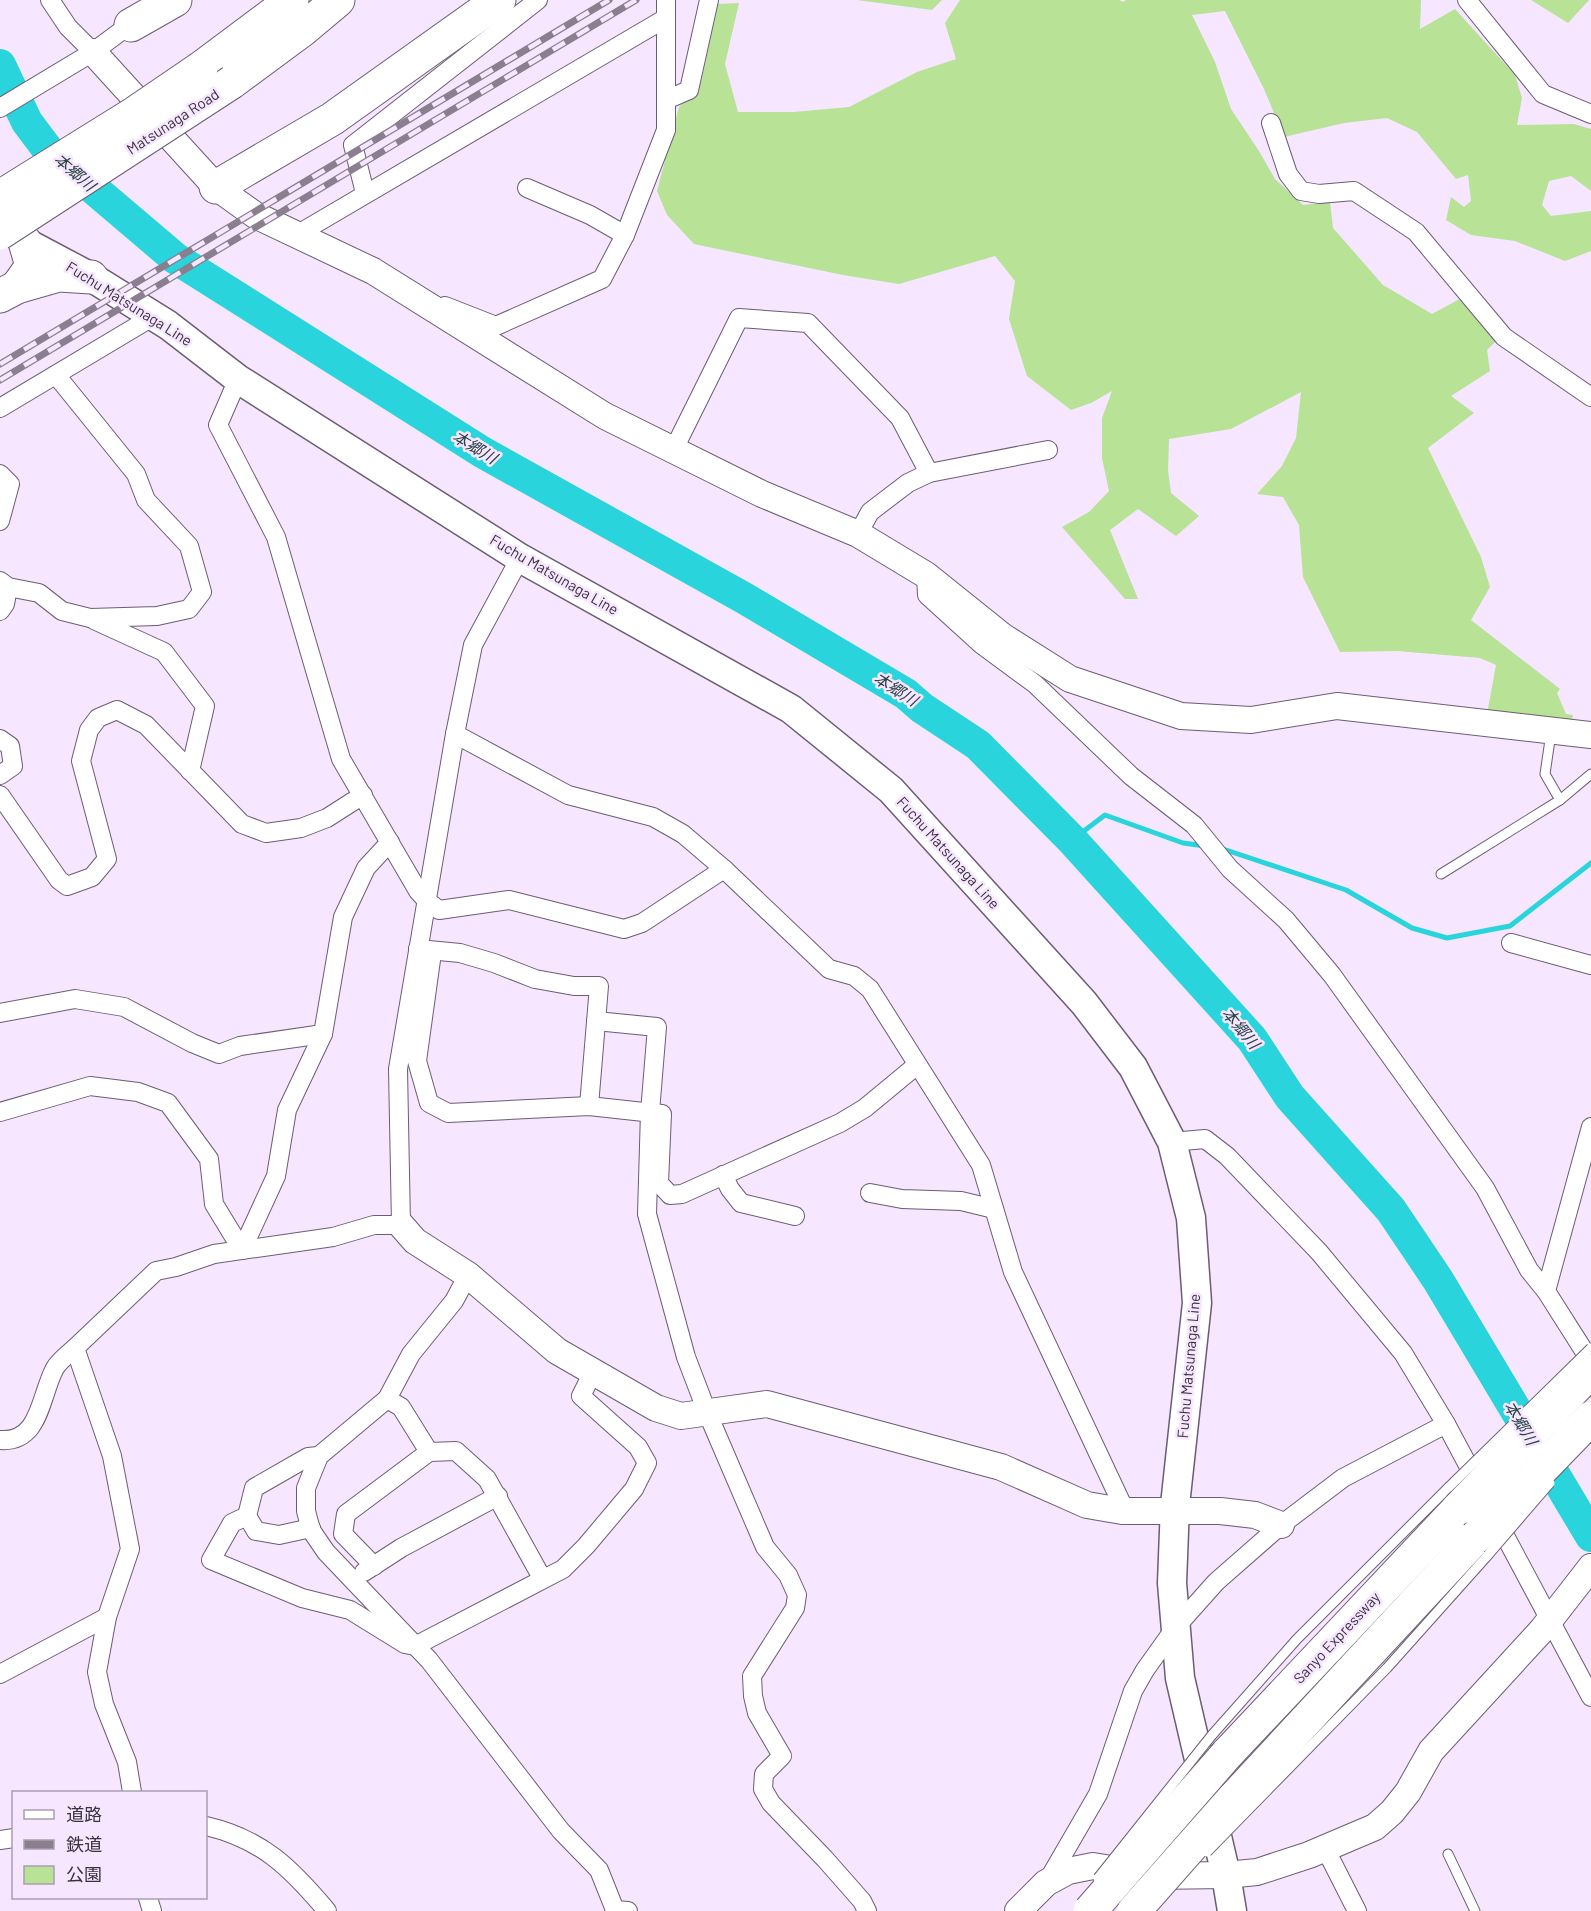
<svg xmlns="http://www.w3.org/2000/svg" width="1591" height="1911" viewBox="0 0 1591 1911" font-family="Barlow,'Noto Sans JP',sans-serif">
<rect width="100%" height="100%" fill="#f6e6ff"/>
<g fill="#b8e296">
<path d="M857 0H942L932 10Z"/>
<path d="M960 0H1119L1123 2 1126 0H1421L1420 29 1455 9 1515 75 1522 98 1517 125 1574 124 1591 129V191L1571 176 1549 181 1542 205 1551 216 1591 211V251L1565 261 1515 241 1471 235 1446 220 1451 197 1464 207 1471 201 1468 175 1456 179 1417 132 1387 118 1344 123 1284 137 1264 89 1225 11 1192 15 1215 62 1231 109 1259 151 1275 179 1303 205 1330 202 1333 228 1383 285 1432 314 1465 296 1497 340 1487 350 1490 371 1451 396 1474 413 1428 448 1481 557 1490 587 1471 620 1560 689 1557 693 1566 714 1573 715 1571 724 1487 714 1496 665 1480 658 1397 651 1340 652 1303 577 1299 525 1283 497 1257 494 1282 466 1296 438 1301 392 1231 429 1169 439 1168 470 1171 493 1199 516 1176 536 1138 509 1110 530 1138 599H1125L1062 527 1089 512 1109 491 1102 458V418L1112 391 1091 403 1071 410 1027 376 1009 319 1015 281 995 256 899 284 843 275 694 244 667 215 657 191 679 107 701 83 718 4 739 3 725 64 738 112H794L849 107 917 72 956 59 945 23Z"/>
<path d="M1531 0H1589L1568 23Z"/>
</g>
<g fill="none" stroke-linecap="round" stroke-linejoin="round">
<g stroke="#29d4dc" stroke-width="5">
<path d="M1072 840 1105 815 1183 843 1205 846"/>
<path d="M1220 848 1346 890 1412 928 1447 938 1510 926 1591 863"/>
</g>
<path stroke="#29d4dc" stroke-width="32" d="M0 65 27 122 48 150 175 258 482 452 744 598 906 694 922 708 978 745 1072 840 1252 1039 1290 1097 1391 1210 1438 1280 1591 1536"/>
<defs>
<g id="lane">
<path d="M1551 733 1545 774 1560 800"/>
<path d="M1441 874 1560 800 1591 774"/>
<path d="M1212 1735 1297 1639 1449 1487"/>
<path d="M1247 1811 1387 1668 1488 1555"/>
<path d="M1448 1854 1475 1911"/>
</g>
<g id="street">
<path d="M50 0 68 27 93 52"/>
<path d="M1467 0 1543 94 1591 114"/>
<path d="M666 100 689 90 709 0"/>
<path d="M0 108 93 52 136 20"/>
<path d="M1271 123 1288 174 1301 191 1319 194 1354 191 1416 232 1504 337 1591 397"/>
<path d="M527 188 590 215 625 235"/>
<path d="M365 193 353 145 538 0"/>
<path d="M298 234 666 18"/>
<path d="M445 306 496 326 602 279 625 235 666 130V0"/>
<path d="M238 379 218 425 276 537 341 759 418 891 427 901 439 910 509 900 624 929 642 923 724 869"/>
<path d="M0 408 154 316"/>
<path d="M673 451 739 318 808 323 900 418 929 473"/>
<path d="M0 474 10 484 0 521"/>
<path d="M858 534 870 512 908 483 929 473 1048 450"/>
<path d="M926 575 927 595 982 645 1035 684 1131 776 1194 825 1230 869 1286 920 1332 975 1485 1188 1529 1270 1546 1291 1591 1362"/>
<path d="M0 581 8 587 5 604 0 611"/>
<path d="M8 587 39 593 62 611 90 618 157 616 189 609 202 592 189 546 146 500 136 474 56 375"/>
<path d="M94 620 164 652 205 706 190 771"/>
<path d="M455 734 568 795 653 817 683 834 724 869 829 969 854 976 870 989 981 1165 1013 1272 1121 1502 1122 1511"/>
<path d="M0 739 10 746 13 766 0 775"/>
<path d="M0 795 59 880 67 886 92 877 107 859 81 761 89 730 98 718 117 710 146 725 242 824 266 833 301 828 327 818 363 795"/>
<path d="M1511 943 1591 965"/>
<path d="M418 949 431 960 417 1061 429 1103 448 1113 589 1106 662 1114 659 1183 670 1195 682 1194 840 1123 865 1108 917 1065"/>
<path d="M418 949 460 953 494 963 535 979 574 986H599L589 1106"/>
<path d="M0 1013 75 999 124 1007 192 1043 219 1054 240 1046 323 1034"/>
<path d="M596 1021 657 1027 650 1112 647 1214 686 1357 707 1412 765 1547 788 1575 797 1595 795 1608 752 1676 753 1696 757 1713 782 1756 764 1774 763 1789 771 1803 825 1859 862 1901 867 1911"/>
<path d="M0 1112 90 1086 138 1092 168 1103 209 1159 214 1204 242 1250"/>
<path d="M1172 1142 1205 1139 1227 1156 1319 1252 1403 1353 1446 1424 1478 1484"/>
<path d="M723 1175 730 1189 741 1203 795 1216"/>
<path d="M870 1193 902 1199 961 1201 994 1209"/>
<path d="M242 1250 276 1176 287 1110 323 1034 343 917 366 868 390 842"/>
<path d="M468 1275 454 1301 411 1354 387 1399 319 1456 306 1488V1511L311 1530 326 1552 429 1660 561 1831 599 1870 615 1910 628 1911"/>
<path d="M1546 1291 1591 1127"/>
<path d="M387 1399 401 1407 429 1452"/>
<path d="M0 1440C41 1443 40 1395 55 1368 59 1361 68 1354 75 1348"/>
<path d="M247 1516 232 1523 211 1560 302 1598 350 1610 405 1644 415 1646 563 1569 586 1546 634 1489 647 1463 638 1447 581 1396 593 1372"/>
<path d="M1496 1519 1591 1697"/>
<path d="M311 1528 279 1535 256 1531 247 1516 254 1488 308 1457 319 1456"/>
<path d="M374 1566 343 1534 346 1514 429 1452 456 1451 487 1479 542 1578"/>
<path d="M364 1572 401 1548 498 1496"/>
<path d="M0 1674 107 1617"/>
<path d="M132 1792 127 1762 104 1704 97 1672 107 1617 130 1549 112 1456 75 1348 156 1271 176 1267 214 1254 333 1237 374 1225H401L398 1069 455 734 473 645 520 558"/>
<path d="M206 1826C262 1839 291 1868 327 1911"/>
<path d="M0 1840 14 1838"/>
<path d="M1325 1848 1357 1911"/>
<path d="M1047 1882 1098 1794 1133 1691 1145 1670 1175 1628 1216 1582 1281 1525 1343 1478 1446 1424"/>
<path d="M148 1898 152 1911"/>
</g>
<g id="secondary">
<path d="M93 52 216 187 255 215 373 271 605 416 762 494 858 534 926 575 1002 636 1070 679 1181 716 1251 720 1337 706 1591 735"/>
<path d="M401 1225 415 1241 468 1275 557 1351 656 1408 681 1416 767 1404 1001 1467 1087 1505 1122 1511H1220L1255 1515 1281 1525"/>
<path d="M1018 1911 1046 1883 1068 1871 1093 1866 1154 1876 1226 1875 1257 1872 1309 1855 1375 1827 1392 1812 1408 1792 1431 1751 1542 1630 1591 1567"/>
</g>
<path id="primary" d="M14 232 25 242 91 277 168 325 238 379 520 558 791 709 891 790 1084 1003 1133 1067 1172 1142 1191 1218 1197 1303 1175 1505 1172 1583 1180 1678 1226 1875 1232 1911"/>
<g id="highway">
<path d="M131 25 175 0"/>
<path d="M201 68 292 0"/>
<path d="M232 82 301 31 338 0"/>
<path d="M216 187 332 119 499 0"/>
<path d="M17 287 32 266 25 242"/>
<path d="M0 296 17 287 59 275 91 277"/>
<path d="M1227 1754 1459 1508"/>
<path d="M1233 1799 1476 1537"/>
</g>
</defs>
<use href="#lane" stroke="#6b5d72" stroke-width="11"/>
<use href="#street" stroke="#6b5d72" stroke-width="20"/>
<use href="#secondary" stroke="#6b5d72" stroke-width="28"/>
<use href="#primary" stroke="#6b5d72" stroke-width="31"/>
<use href="#highway" stroke="#6b5d72" stroke-width="35"/>
<use href="#lane" stroke="#fff" stroke-width="9"/>
<use href="#street" stroke="#fff" stroke-width="18"/>
<use href="#secondary" stroke="#fff" stroke-width="26"/>
<use href="#primary" stroke="#fff" stroke-width="28"/>
<use href="#highway" stroke="#fff" stroke-width="33"/>
<defs>
<g id="rail">
<path d="M0 364 609 0"/>
<path d="M0 380 636 0"/>
</g>
</defs>
<use href="#rail" stroke="#8a7f8f" stroke-width="7"/>
<use href="#rail" stroke="#f6e6ff" stroke-width="4.5" stroke-dasharray="14" stroke-linecap="butt"/>
<defs>
<g id="lane-bridge">
<path d="M1449 1487 1591 1348"/>
<path d="M1488 1555 1550 1483"/>
<path d="M1207 1852 1247 1811"/>
<path d="M1098 1878 1212 1735"/>
</g>
<g id="highway-bridge">
<path d="M0 197 135 113 201 68"/>
<path d="M0 233 232 82"/>
<path d="M1459 1508 1591 1371"/>
<path d="M1476 1537 1591 1418"/>
<path d="M1090 1911 1227 1754"/>
<path d="M1134 1911 1233 1799"/>
</g>
</defs>
<use href="#lane-bridge" stroke="#6b5d72" stroke-width="11" stroke-linecap="butt"/>
<use href="#highway-bridge" stroke="#6b5d72" stroke-width="35" stroke-linecap="butt"/>
<use href="#lane-bridge" stroke="#fff" stroke-width="9"/>
<use href="#highway-bridge" stroke="#fff" stroke-width="33"/>
</g>
<g text-anchor="middle" stroke-width="5" stroke-linejoin="round" paint-order="stroke">
<g font-size="15" fill="#38323b" stroke="#f6e6ff">
<text transform="translate(173 122) rotate(-33)" y="5">Matsunaga Road</text>
<text transform="translate(129 304) rotate(32)" y="5">Fuchu Matsunaga Line</text>
<text transform="translate(554 575) rotate(30)" y="5">Fuchu Matsunaga Line</text>
<text transform="translate(948 853) rotate(48)" y="5">Fuchu Matsunaga Line</text>
<text transform="translate(1189 1366) rotate(-85)" y="5">Fuchu Matsunaga Line</text>
<text transform="translate(1337 1638) rotate(-47)" y="5">Sanyo Expressway</text>
</g>
<g font-size="16" font-style="italic" fill="#294344" stroke="#f6e6ff">
<text transform="translate(75 172) rotate(41)" y="6">本郷川</text>
<text transform="translate(475 447) rotate(31)" y="6">本郷川</text>
<text transform="translate(896 689) rotate(32)" y="6">本郷川</text>
<text transform="translate(1241 1028) rotate(50)" y="6">本郷川</text>
<text transform="translate(1521 1423) rotate(59)" y="6">本郷川</text>
</g>
</g>
<rect x="12" y="1791" width="195" height="108" fill="#f6e6ff" stroke="#aa9eb1" stroke-width="1.5"/>
<rect x="24" y="1810" width="30" height="9" fill="#ffffff" stroke="#aa9eb1" stroke-width="1.5"/>
<text x="66" y="1821" font-size="18" fill="#38323b">道路</text>
<rect x="24" y="1840" width="30" height="9" fill="#8a7f8f" stroke="#aa9eb1" stroke-width="1.5"/>
<text x="66" y="1851" font-size="18" fill="#38323b">鉄道</text>
<rect x="24" y="1866" width="30" height="18" fill="#b8e296" stroke="#aa9eb1" stroke-width="1.5"/>
<text x="66" y="1881" font-size="18" fill="#38323b">公園</text>
</svg>
